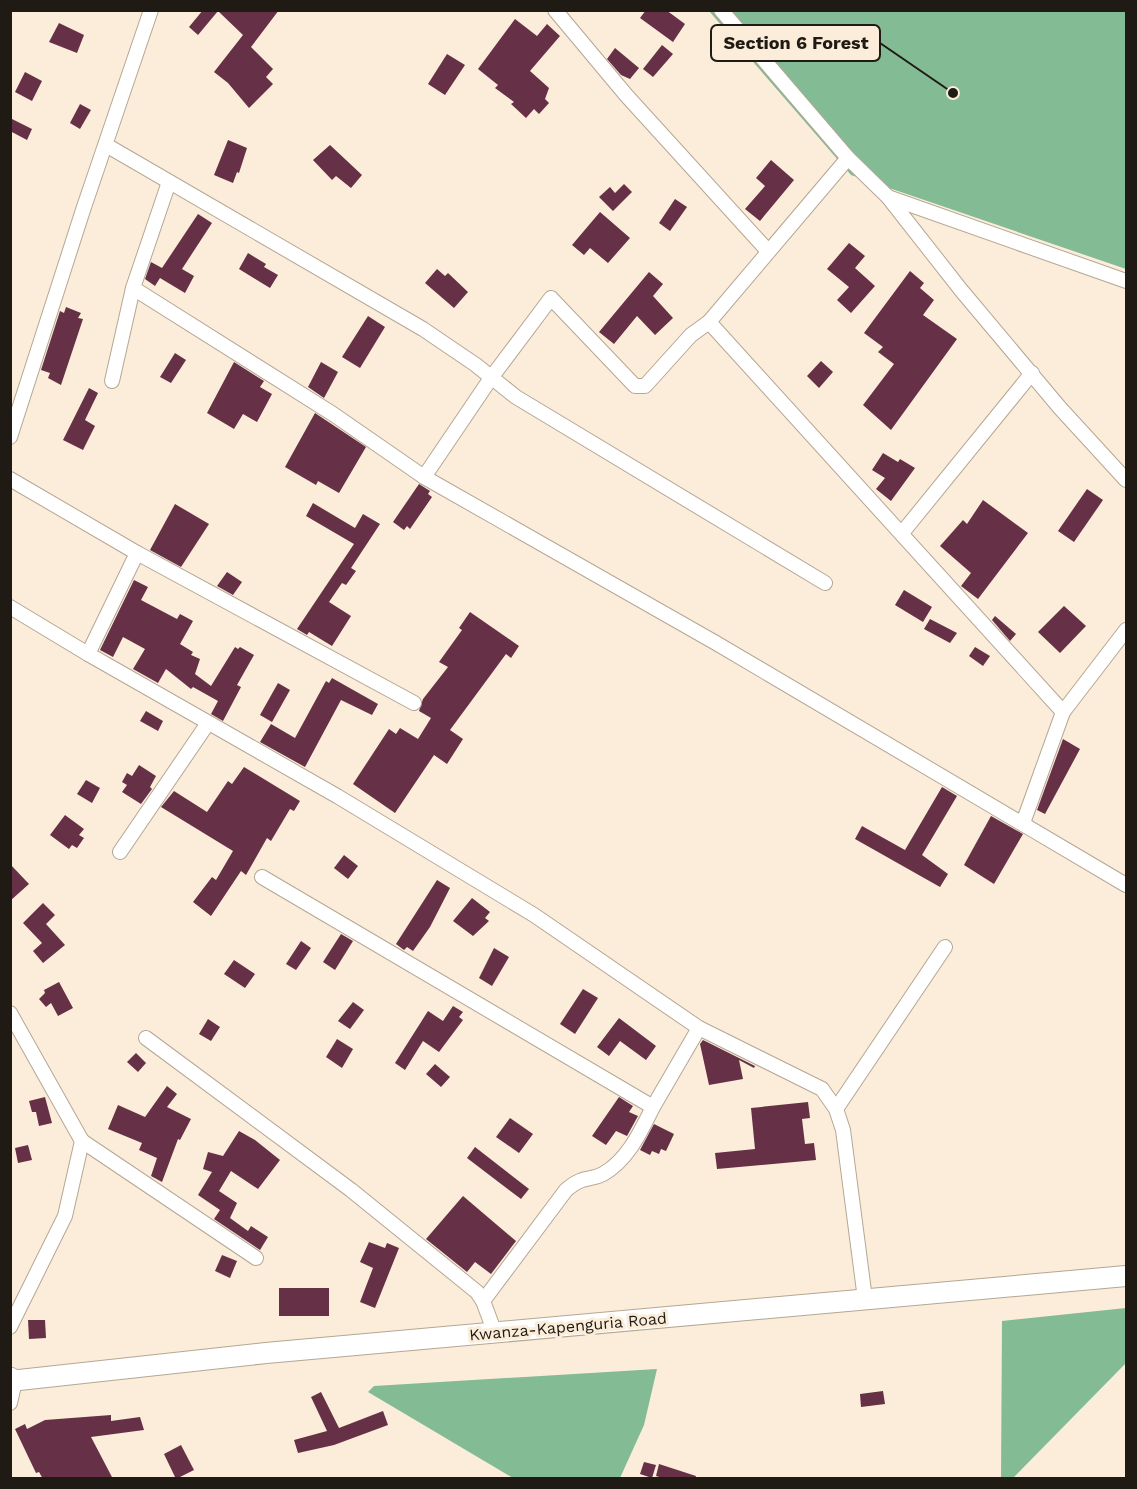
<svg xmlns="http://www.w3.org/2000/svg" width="1137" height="1489" viewBox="0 0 1137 1489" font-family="'Work Sans',sans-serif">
<rect width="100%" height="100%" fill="#fbedd9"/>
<g fill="#83bb95">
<path d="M709 11H1126V269L851 175Z"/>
<path d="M1126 1308V1363L1013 1478H1001L1002 1321Z"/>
<path d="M657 1369 644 1425 620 1478H513L368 1392 374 1386Z"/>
</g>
<g fill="#663146">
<path d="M203 10H279L251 47 273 69 266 77 273 84 249 108 228 83 214 72 243 35 218 11 198 35 189 27Z"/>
<path d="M646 10H666L685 24 673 42 640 18Z"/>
<path d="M515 19 537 36 547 24 560 36 530 71 549 88 545 99 549 103 539 114 534 109 526 118 511 104 514 102 495 88 498 85 478 69Z"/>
<path d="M59 23 84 35 77 53 49 42Z"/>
<path d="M662 45 673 54 653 77 643 69Z"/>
<path d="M615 48 639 68 630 79 621 75 607 59Z"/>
<path d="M447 54 465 65 445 95 428 84Z"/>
<path d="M25 72 42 81 32 101 15 92Z"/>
<path d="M80 104 91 110 80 129 70 123Z"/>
<path d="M10 118 32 129 27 140 10 131Z"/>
<path d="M228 140 247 148 239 173 237 172 233 183 214 175Z"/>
<path d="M330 145 362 175 351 188 336 176 332 180 313 160Z"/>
<path d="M771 160 794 180 760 221 745 209 765 186 756 178Z"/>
<path d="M624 184 632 192 613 211 599 197 610 187 615 193Z"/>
<path d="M675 199 687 207 670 231 659 223Z"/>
<path d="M600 212 630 238 608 263 590 248 584 255 572 245Z"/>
<path d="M198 214 212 223 182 269 194 276 185 293 160 278 155 286 145 279 151 262 162 268Z"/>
<path d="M849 243 865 256 855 268 875 286 851 313 837 300 849 287 827 269Z"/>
<path d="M248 253 266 264 264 267 278 275 270 288 239 269Z"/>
<path d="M437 269 445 276 448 273 468 292 454 308 425 283Z"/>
<path d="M910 271 924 283 920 288 934 300 923 315 957 339 891 430 863 405 894 364 878 352 883 347 864 333Z"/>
<path d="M649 272 663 284 653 296 673 318 655 335 637 316 614 344 599 332Z"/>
<path d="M66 307 81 313 78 318 83 319 61 385 48 378 50 373 41 370 60 311 64 313Z"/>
<path d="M368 316 385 327 360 368 342 357Z"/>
<path d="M175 353 186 360 171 383 160 377Z"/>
<path d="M821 361 833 372 819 388 807 376Z"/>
<path d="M234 362 264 381 260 387 272 394 257 422 243 414 234 429 207 413Z"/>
<path d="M321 362 338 372 324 398 308 387Z"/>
<path d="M89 388 98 393 85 420 95 426 83 450 63 440Z"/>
<path d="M315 413 366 447 339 493 318 481 316 485 285 467Z"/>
<path d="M883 453 898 462 900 459 915 468 891 501 876 489 885 478 872 470Z"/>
<path d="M419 484 430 491 428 494 432 497 410 529 407 526 404 530 393 522Z"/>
<path d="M1087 489 1103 500 1074 542 1058 531Z"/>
<path d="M983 500 1028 533 978 599 961 586 971 573 940 546 963 520 967 524Z"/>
<path d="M313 503 355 528 363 514 380 524 351 568 356 571 346 585 342 583 329 602 351 616 332 646 309 632 307 635 297 629 354 544 306 516Z"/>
<path d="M175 504 209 524 181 567 150 550Z"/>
<path d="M227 572 242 582 233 595 217 586Z"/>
<path d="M134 580 148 587 141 600 177 619 180 614 193 621 180 644 193 652 191 655 200 659 195 674 211 686 235 647 238 649 240 647 254 655 237 685 241 687 223 721 211 714 218 701 193 687 191 689 166 669 158 683 133 669 145 649 123 637 113 657 100 650Z"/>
<path d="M904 590 932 607 923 622 895 605Z"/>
<path d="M1064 606 1086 626 1060 653 1038 632Z"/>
<path d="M470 612 519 646 511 658 506 654 450 730 463 739 447 764 434 755 395 813 353 784 389 729 396 734 400 728 418 739 431 718 419 711 423 699 448 667 439 662 462 630 459 628Z"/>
<path d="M995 616 1016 634 1010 641 992 620Z"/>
<path d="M930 619 957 633 950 643 924 629Z"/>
<path d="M975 647 990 656 983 666 969 656Z"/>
<path d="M332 678 378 704 372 715 341 700 305 767 260 742 271 724 295 738 326 681 329 683Z"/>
<path d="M278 683 290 690 272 722 260 715Z"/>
<path d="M146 711 163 721 158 731 140 721Z"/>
<path d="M1063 739 1080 749 1045 814 1037 810Z"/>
<path d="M139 765 156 776 150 787 152 789 141 804 122 792 127 785 122 782 127 773 132 776Z"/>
<path d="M244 767 300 801 294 811 290 809 271 841 267 838 246 875 241 871 211 916 193 902 212 877 216 880 233 851 161 807 174 791 207 812 228 781 232 784Z"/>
<path d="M86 780 100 788 92 803 77 794Z"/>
<path d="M942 787 957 796 922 855 948 874 940 887 855 839 862 826 905 850Z"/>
<path d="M65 815 84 829 79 835 84 838 77 848 72 845 69 849 50 835Z"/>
<path d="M991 816 1023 834 994 884 964 865Z"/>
<path d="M344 855 358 866 348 879 334 868Z"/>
<path d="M10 864 29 884 10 901Z"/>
<path d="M437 880 450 888 430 927 413 951 407 947 404 950 396 944Z"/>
<path d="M472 898 490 912 485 918 489 921 473 936 453 921Z"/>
<path d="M43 903 55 915 46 924 65 945 43 963 33 951 42 943 23 923Z"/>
<path d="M341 934 353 941 335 970 323 962Z"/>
<path d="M301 941 311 948 296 970 286 964Z"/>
<path d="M494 948 509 957 492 986 479 978Z"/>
<path d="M234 960 255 974 245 988 224 974Z"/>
<path d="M59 982 73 1008 58 1016 51 1003 46 1007 39 999 45 993 44 990Z"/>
<path d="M583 989 598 998 575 1034 560 1024Z"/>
<path d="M353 1002 364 1010 350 1029 338 1021Z"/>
<path d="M453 1006 463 1012 459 1017 463 1020 439 1052 423 1041 405 1070 395 1063 428 1011 443 1021Z"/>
<path d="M619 1018 656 1046 646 1060 620 1041 609 1056 597 1047Z"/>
<path d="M208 1019 220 1027 211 1041 199 1034Z"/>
<path d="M337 1039 353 1049 342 1068 326 1057Z"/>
<path d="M703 1040 755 1066 754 1068 739 1060 743 1079 709 1085 700 1044Z"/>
<path d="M136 1053 146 1063 138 1072 127 1062Z"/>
<path d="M435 1064 450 1077 441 1087 426 1074Z"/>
<path d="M167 1086 177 1094 167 1107 191 1119 180 1140 178 1139 162 1182 151 1176 157 1158 139 1150 142 1143 108 1129 118 1105 145 1117Z"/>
<path d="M45 1097 52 1123 39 1126 36 1112H32L29 1101Z"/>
<path d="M619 1097 633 1106 629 1112 638 1116 627 1136 616 1131 606 1145 592 1136Z"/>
<path d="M808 1102 810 1118 802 1119 805 1144 814 1143 816 1160 717 1169 715 1153 755 1149 751 1108Z"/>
<path d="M510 1118 533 1134 519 1153 496 1137Z"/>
<path d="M654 1124 674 1134 666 1151 661 1149 659 1154 652 1151 650 1155 640 1150Z"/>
<path d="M239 1131 255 1140 280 1160 258 1189 231 1171 219 1191 237 1203 230 1218 248 1231 251 1226 268 1237 260 1250 214 1219 220 1210 198 1195 212 1172 203 1169 208 1152 223 1156Z"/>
<path d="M28 1145 32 1160 18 1163 15 1148Z"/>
<path d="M475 1147 529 1189 521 1199 467 1158Z"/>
<path d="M463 1196 516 1241 491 1274 475 1262 467 1272 426 1239Z"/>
<path d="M369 1242 385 1248 387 1243 399 1248 375 1308 360 1302 373 1268 360 1262Z"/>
<path d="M222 1255 237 1261 230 1278 215 1271Z"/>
<rect x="279" y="1288" width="50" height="28"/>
<path d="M28 1320H45L46 1338 29 1339Z"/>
<path d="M883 1391 885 1404 861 1407 860 1394Z"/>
<path d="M321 1392 339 1428 383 1411 388 1425 334 1445 298 1453 294 1440 327 1431 311 1397Z"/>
<path d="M111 1415V1421L140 1417 144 1430 91 1437 113 1479H43L39 1472 36 1473 15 1429 25 1424 27 1429 45 1420Z"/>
<path d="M181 1445 194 1470 176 1479 164 1454Z"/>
<path d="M644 1462 656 1465 652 1478 640 1474Z"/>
<path d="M659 1464 696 1476 695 1479H666L656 1476Z"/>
</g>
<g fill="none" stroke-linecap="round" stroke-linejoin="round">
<defs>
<g id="street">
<path d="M555 10 626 95 767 250"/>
<path d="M721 10 848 158"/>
<path d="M106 145 423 329 476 365 516 397 825 583"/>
<path d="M169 182 133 288 333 414 424 477 716 643 1126 885"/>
<path d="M888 197 1126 281"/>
<path d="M709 322 1063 712"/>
<path d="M112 381 133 288"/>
<path d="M10 437 83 210 151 10"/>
<path d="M424 477 491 378 551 298 635 386H645L691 335 709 322 848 158 888 197 961 290 1060 408 1126 480"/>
<path d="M10 479 137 553 414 703"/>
<path d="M902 533 1032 373"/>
<path d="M10 607 88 654 337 796 534 915 699 1028 822 1089 836 1109 843 1130 865 1299"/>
<path d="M88 654 137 553"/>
<path d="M1023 823 1063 712 1126 630"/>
<path d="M120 852 208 723"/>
<path d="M262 877 653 1107 699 1028"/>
<path d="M10 1013 82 1141 65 1216 10 1327"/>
<path d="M146 1038 351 1190 477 1292 483 1301 495 1333"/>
<path d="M836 1109 945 947"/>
<path d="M82 1141 256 1258"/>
<path d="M483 1301 566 1190C585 1174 588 1182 603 1174 628 1160 641 1131 653 1107"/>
<path d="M10 1403 15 1381 12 1375"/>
</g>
<path id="secondary" d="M10 1381 266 1353 1126 1276"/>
</defs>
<use href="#street" stroke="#b4a794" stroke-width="16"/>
<use href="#secondary" stroke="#b4a794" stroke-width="22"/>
<use href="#street" stroke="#fff" stroke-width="14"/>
<use href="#secondary" stroke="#fff" stroke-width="20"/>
</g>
<g text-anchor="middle" stroke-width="6" stroke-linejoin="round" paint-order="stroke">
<g font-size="16" fill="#1f1a13" stroke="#fbedd9">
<text transform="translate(568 1326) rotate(-5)" y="6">Kwanza-Kapenguria Road</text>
</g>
</g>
<path fill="none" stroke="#1f1a13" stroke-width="2" d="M953 93L880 43"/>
<circle fill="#1f1a13" stroke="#fbedd9" stroke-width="2" cx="953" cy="93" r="6"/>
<rect fill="#fbedd9" stroke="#1f1a13" stroke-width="2" x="711" y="25" width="169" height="36" rx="6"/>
<g font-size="18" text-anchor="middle" font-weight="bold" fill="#1f1a13">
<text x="796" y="49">Section 6 Forest</text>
</g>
<rect width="1137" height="1489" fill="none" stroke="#1f1a13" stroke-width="24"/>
</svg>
